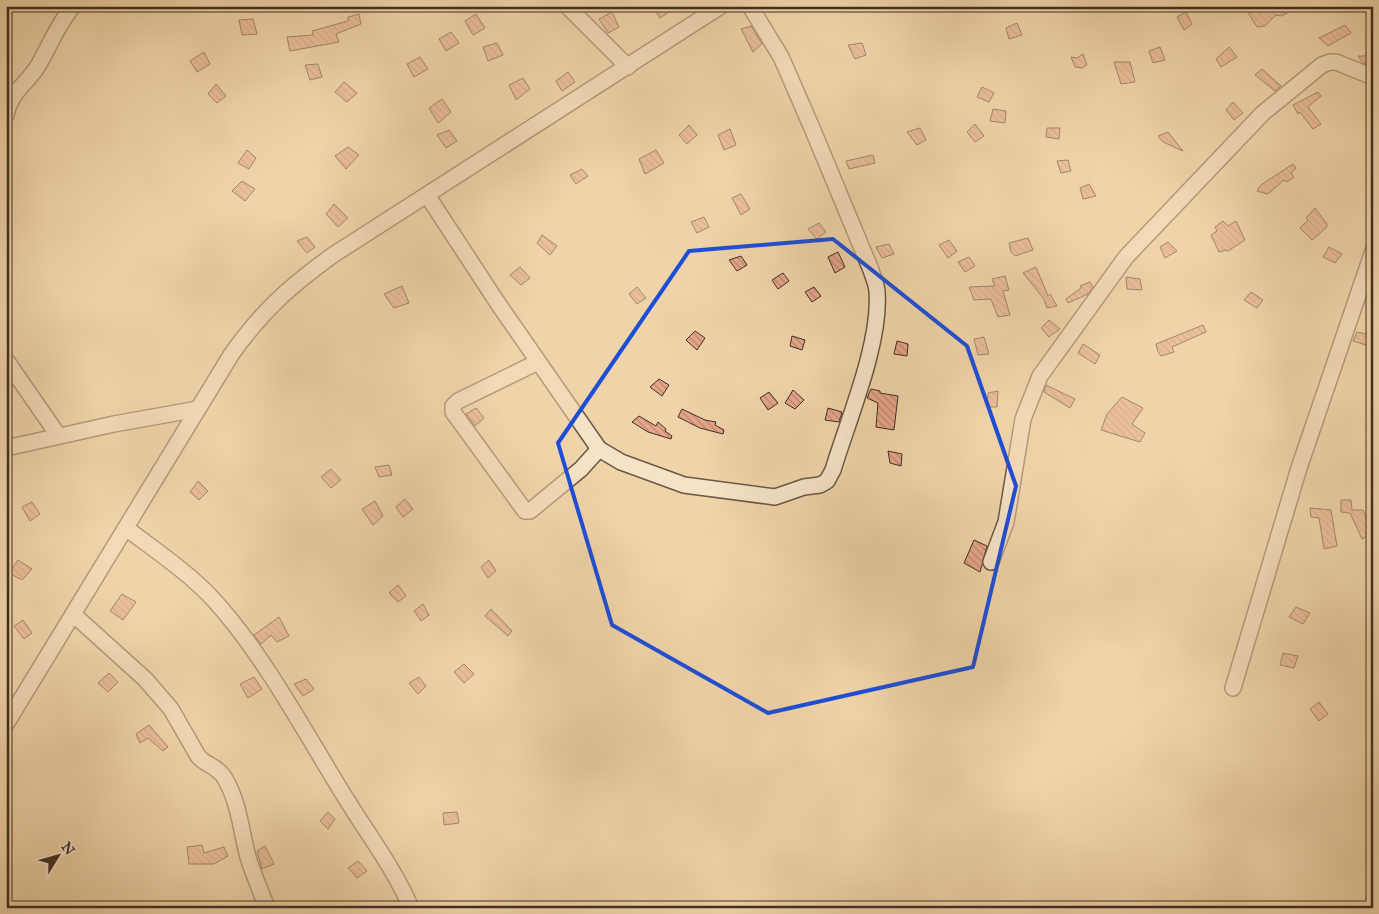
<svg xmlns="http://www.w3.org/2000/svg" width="1379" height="914" viewBox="0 0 1379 914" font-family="'IM FELL Great Primer',serif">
<defs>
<pattern id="building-back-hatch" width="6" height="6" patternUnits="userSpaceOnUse" patternTransform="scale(1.25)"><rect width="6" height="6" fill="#e6a68a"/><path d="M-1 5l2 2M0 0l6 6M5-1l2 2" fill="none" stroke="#bc8871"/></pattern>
</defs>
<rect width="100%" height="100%" fill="#f0d4a9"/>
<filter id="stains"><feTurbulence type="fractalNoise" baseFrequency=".004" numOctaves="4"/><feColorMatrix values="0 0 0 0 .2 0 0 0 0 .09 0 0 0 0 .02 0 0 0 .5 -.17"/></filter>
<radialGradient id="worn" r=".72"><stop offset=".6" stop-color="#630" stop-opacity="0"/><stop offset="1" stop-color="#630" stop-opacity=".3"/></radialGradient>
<g fill="url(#building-back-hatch)" stroke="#402e24">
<path d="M652 6H678L660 18Z"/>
<path d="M1256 6H1301L1281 16 1276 15 1265 26 1257 27 1247 11Z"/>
<path d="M612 12 619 27 608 33 599 19Z"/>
<path d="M1186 12 1192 24 1184 30 1177 17Z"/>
<path d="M359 14 361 24 336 34 339 42 290 51 287 37 313 35 312 31 348 21V17Z"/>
<path d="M476 14 485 28 473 35 465 21Z"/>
<path d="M253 19 257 34 242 35 239 20Z"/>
<path d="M1017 23 1022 35 1009 39 1006 28Z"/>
<path d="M1345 25 1351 33 1328 46 1319 38Z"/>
<path d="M751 26 762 44 753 52 741 29Z"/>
<path d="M451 32 459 43 446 51 439 39Z"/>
<path d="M1373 41V67L1362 62 1358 56H1365Z"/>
<path d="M497 43 503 55 488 61 483 47Z"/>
<path d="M862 43 866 55 855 59 848 45Z"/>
<path d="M1160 47 1165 60 1153 63 1149 51Z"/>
<path d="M1229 47 1237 57 1221 67 1216 59Z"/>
<path d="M204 52 210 64 197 72 190 61Z"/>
<path d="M1083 54 1087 65 1082 68 1075 67 1071 57 1077 58Z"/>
<path d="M420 57 428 69 414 77 407 64Z"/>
<path d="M1114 62H1130L1135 82 1121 84Z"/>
<path d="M318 64 322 77 310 80 305 65Z"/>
<path d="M1262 69 1281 86 1275 91 1255 75Z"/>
<path d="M568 72 575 82 562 91 556 81Z"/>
<path d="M523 78 530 89 516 100 509 85Z"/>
<path d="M344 82 357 93 347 102 335 92Z"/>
<path d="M216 84 226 96 217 103 208 94Z"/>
<path d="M982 87 994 93 989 102 977 97Z"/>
<path d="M1318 92 1321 96 1308 107 1321 124 1313 129 1300 112 1298 114 1293 105Z"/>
<path d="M442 99 451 112 438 123 429 108Z"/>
<path d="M1233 102 1243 113 1234 120 1226 110Z"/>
<path d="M993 109 1006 111 1005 123 990 121Z"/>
<path d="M975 124 984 136 975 142 967 132Z"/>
<path d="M689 125 697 135 687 144 679 135Z"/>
<path d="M920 128 926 140 917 145 907 132Z"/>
<path d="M1047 128H1060L1059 139 1046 137Z"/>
<path d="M730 129 736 145 724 150 718 135Z"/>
<path d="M449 130 457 141 446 148 437 135Z"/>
<path d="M1168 132 1183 151 1163 142 1158 136Z"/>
<path d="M348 147 359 155 346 169 335 156Z"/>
<path d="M247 150 256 158 249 169 238 163Z"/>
<path d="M656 150 664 163 645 174 639 159Z"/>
<path d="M873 155 875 163 849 169 846 161Z"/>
<path d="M1068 160 1071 171 1061 173 1057 161Z"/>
<path d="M1293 164 1296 168 1291 173 1294 177 1287 182 1284 180 1268 194 1257 191 1261 185Z"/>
<path d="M582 169 588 176 576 184 570 175Z"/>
<path d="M242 181 255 189 245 201 232 191Z"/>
<path d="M1089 184 1096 196 1083 199 1080 188Z"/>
<path d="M741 194 750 209 741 215 732 198Z"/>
<path d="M334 204 348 218 338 227 326 214Z"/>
<path d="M1315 208 1327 224V227L1312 240 1300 228 1308 220 1306 218Z"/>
<path d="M704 217 709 227 697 233 691 222Z"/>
<path d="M1223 221 1228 226 1236 221 1245 240 1228 251 1226 250 1219 252 1211 235 1217 231 1215 227Z"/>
<path d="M819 223 826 232 817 239 808 229Z"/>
<path d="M542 235 557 246 550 255 537 243Z"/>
<path d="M307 237 315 247 307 253 297 241Z"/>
<path d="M1028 238 1033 250 1015 256 1011 252 1009 243Z"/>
<path d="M949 240 957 251 948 258 939 245Z"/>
<path d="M1168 242 1177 251 1165 258 1160 247Z"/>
<path d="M889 244 894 254 882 258 876 247Z"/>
<path d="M1329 247 1342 254 1335 263 1323 257Z"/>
<path d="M838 252 845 267 835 273 828 257Z"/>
<path d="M741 256 747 265 737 271 729 260Z"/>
<path d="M969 257 975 266 965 272 958 262Z"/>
<path d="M520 267 530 278 521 285 510 275Z"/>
<path d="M1036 267 1048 296 1050 294 1057 306 1047 308 1044 299 1023 273Z"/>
<path d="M783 273 789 281 778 289 772 280Z"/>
<path d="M1005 276 1009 290 1003 291 1010 315 998 317 991 299 974 300 969 287 995 286 992 279Z"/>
<path d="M1126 277 1140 279 1142 290 1127 289Z"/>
<path d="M1090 282 1093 287 1088 294 1068 303 1066 299 1081 288 1080 286Z"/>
<path d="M402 286 409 303 394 308 384 294Z"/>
<path d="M637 287 646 298 637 304 629 294Z"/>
<path d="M814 287 821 296 812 302 805 292Z"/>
<path d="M1251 292 1263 300 1257 308 1244 300Z"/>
<path d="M1049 320 1060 329 1049 337 1041 328Z"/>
<path d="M1203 325 1206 332 1172 347 1174 352 1161 356 1158 352 1156 344Z"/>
<path d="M695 331 705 338 697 350 686 340Z"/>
<path d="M1357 332 1372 335 1369 346 1353 341Z"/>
<path d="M792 336 805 340 802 350 790 346Z"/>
<path d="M984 337 989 354 978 355 974 339Z"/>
<path d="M897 341 908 344 907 356 894 354Z"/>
<path d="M1083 344 1100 355 1095 364 1078 353Z"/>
<path d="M659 379 669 385 662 396 650 387Z"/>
<path d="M1046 385 1075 399 1070 408 1044 392Z"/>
<path d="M871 389 880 391V393L898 396 894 430 876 427 878 403 867 398Z"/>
<path d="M793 390 804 400 795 409 785 403Z"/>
<path d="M998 391 997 407H987L988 393Z"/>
<path d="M769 392 778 403 768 410 760 398Z"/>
<path d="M1122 397 1143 408 1132 424 1145 433 1140 442 1101 430 1107 414Z"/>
<path d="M476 408 484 418 475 426 466 414Z"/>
<path d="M828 408 842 412 839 422 825 420Z"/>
<path d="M682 409 705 420 716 422 715 425 724 430 723 434 700 428 678 417Z"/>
<path d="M639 416 656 426 658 422 666 429 665 431 672 436 671 439 648 432 632 422Z"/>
<path d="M888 451 902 454 901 466 890 463Z"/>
<path d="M389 465 392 475 379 477 375 467Z"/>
<path d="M331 469 341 480 331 488 321 477Z"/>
<path d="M198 481 208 491 199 500 190 492Z"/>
<path d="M405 499 413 509 403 517 396 507Z"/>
<path d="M1341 500H1351L1352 510H1363L1373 533 1362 539 1350 513 1341 512Z"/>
<path d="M375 501 383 516 373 525 362 509Z"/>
<path d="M32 502 40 514 30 521 22 507Z"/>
<path d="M1310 508 1331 510 1337 546 1324 549 1319 518 1311 517Z"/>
<path d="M974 540 987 546 980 572 964 563Z"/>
<path d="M18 560 32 569 22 580 9 573Z"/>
<path d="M489 560 496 571 488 578 481 567Z"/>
<path d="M398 585 406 596 398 602 389 593Z"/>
<path d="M122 594 136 602 123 620 110 611Z"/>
<path d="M423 604 429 615 421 621 414 611Z"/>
<path d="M1296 607 1310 613 1303 624 1289 617Z"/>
<path d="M491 609 512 631 508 636 485 616Z"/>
<path d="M279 617 289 636 277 642 271 635 261 644 254 635Z"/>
<path d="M23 620 32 633 24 639 14 626Z"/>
<path d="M1283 653 1298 656 1294 668 1280 665Z"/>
<path d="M464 664 474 674 464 683 454 672Z"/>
<path d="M109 673 118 682 108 692 98 683Z"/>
<path d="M254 677 262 689 248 698 240 684Z"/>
<path d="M419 677 426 686 418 694 409 683Z"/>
<path d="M306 679 314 689 303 696 294 684Z"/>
<path d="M1319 702 1328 714 1319 721 1310 709Z"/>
<path d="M149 725 168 747 163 751 148 738 140 743 136 734Z"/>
<path d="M328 812 335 819 328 829 320 821Z"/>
<path d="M457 812 459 823 444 825 443 813Z"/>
<path d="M202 845 204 853 224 847 228 856 214 864H189L187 847Z"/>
<path d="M265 846 274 864 262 869 257 851Z"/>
<path d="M358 861 367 871 357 878 348 868Z"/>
</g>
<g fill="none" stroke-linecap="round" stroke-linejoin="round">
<defs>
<g id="street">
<path d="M567 6 628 67"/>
<path d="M6 115C11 90 28 84 39 64 51 43 58 24 73 6"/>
<path d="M427 195 497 302 599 449 621 462 684 485 775 497 804 487 820 485 827 481 833 470C848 420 881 343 877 292 877 285 873 277 871 270L812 128 781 57 750 6"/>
<path d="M6 360 58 435"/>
<path d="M538 362 458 401 453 406V412L525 511H530L581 469 599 449"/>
<path d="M6 448 114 424 198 409"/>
<path d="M126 528C156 551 188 572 214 600 266 658 304 731 345 797 367 833 394 868 411 908"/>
<path d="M991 562 1006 522 1023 419 1040 376 1126 257 1263 113 1322 65 1330 62H1336L1373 77"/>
<path d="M73 614 145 679 171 709 198 756C205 765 217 766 224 777 239 801 241 831 248 857 253 874 261 891 267 908"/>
<path d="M1233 688 1299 468 1373 251"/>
<path d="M6 724 231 355C262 311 289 287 333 255L721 6"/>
</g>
</defs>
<use href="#street" stroke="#6c5845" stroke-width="18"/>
<use href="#street" stroke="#f5e3c7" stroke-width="15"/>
</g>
<path d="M0 0H1379V914H0ZM833 239 967 346 1016 486 973 667 768 713 612 625 558 443 689 251Z" fill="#f0d4a9" fill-opacity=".55" fill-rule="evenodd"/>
<path fill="none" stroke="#1d4ed8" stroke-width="4" stroke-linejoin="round" d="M833 239 967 346 1016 486 973 667 768 713 612 625 558 443 689 251Z"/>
<rect width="1379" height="914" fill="none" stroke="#f0d4a9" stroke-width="25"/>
<rect x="8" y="8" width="1364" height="899" fill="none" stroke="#402e24" stroke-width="2.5"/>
<rect x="12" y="12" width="1354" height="889" fill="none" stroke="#402e24"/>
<g transform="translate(58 856) rotate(53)" stroke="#f5e3c7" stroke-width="4" paint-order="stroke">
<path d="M0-4L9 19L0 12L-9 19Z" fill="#402e24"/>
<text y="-8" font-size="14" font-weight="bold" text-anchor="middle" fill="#402e24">N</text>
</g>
<rect width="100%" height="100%" filter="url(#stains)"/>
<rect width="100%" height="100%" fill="url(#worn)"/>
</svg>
